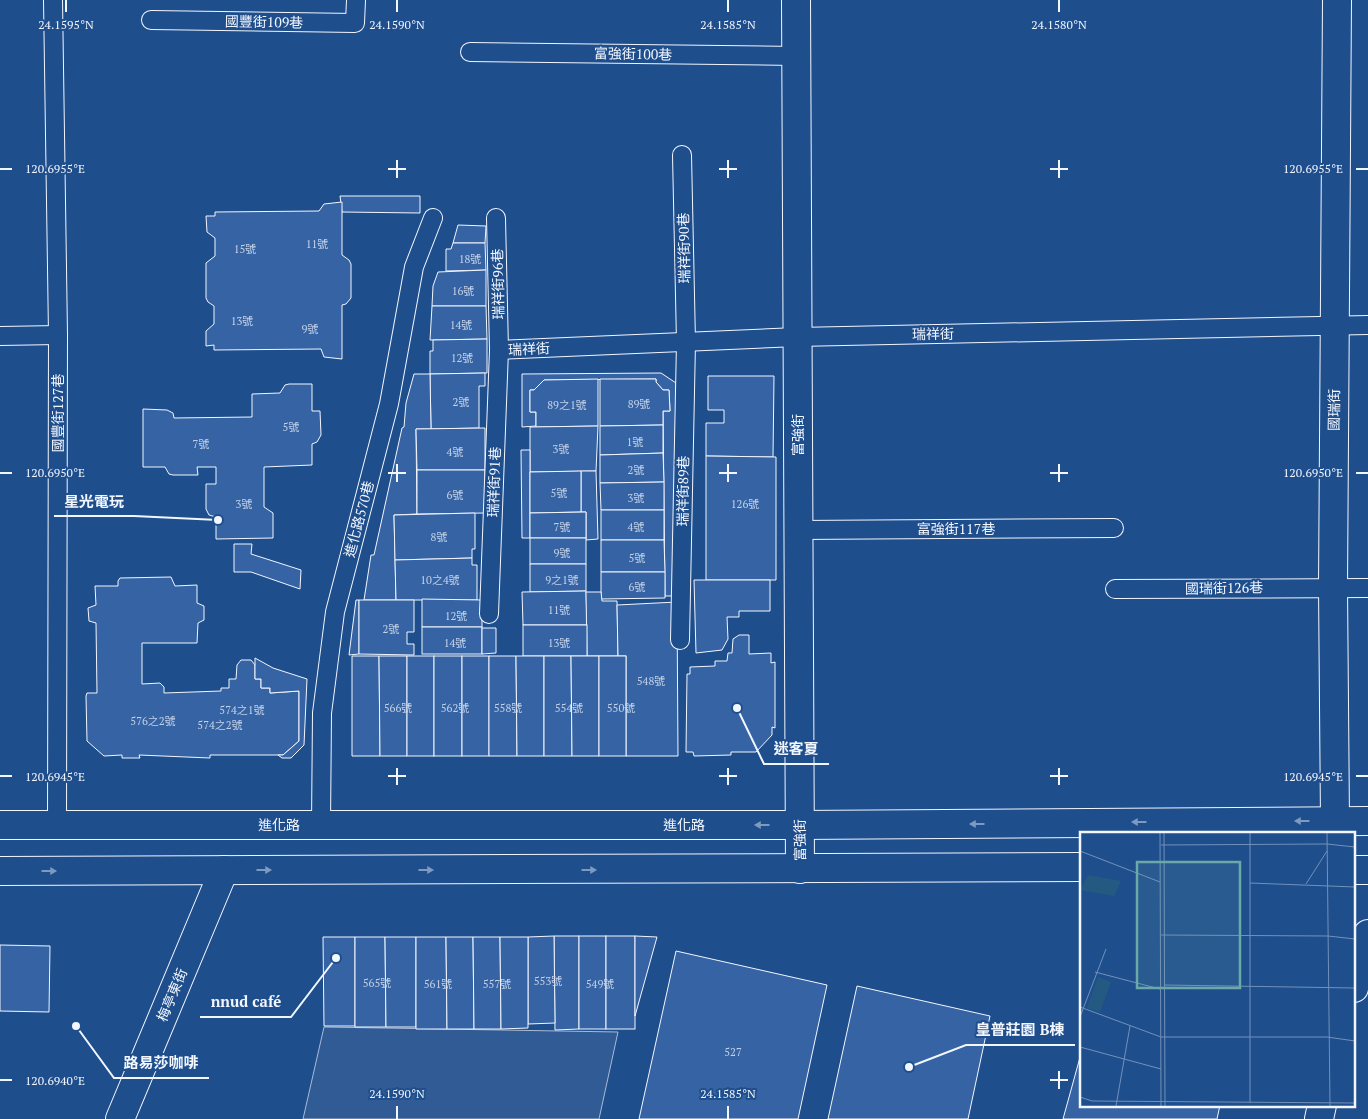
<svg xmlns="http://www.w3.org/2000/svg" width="1368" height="1119" viewBox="0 0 1368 1119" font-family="'PT Serif','Noto Sans TC',serif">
<rect width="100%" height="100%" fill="#1f4e8c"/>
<path fill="#305b95" stroke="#a8bbd7" d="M324 1027 618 1032 599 1119H303Z"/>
<g fill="#3563a3" stroke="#f2f6ff">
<path d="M340 196H420V213L342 212Z"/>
<path d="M342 202V255L349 260 351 264V298L346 304 342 305V359L324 357 321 349 214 350V345L206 346V331L214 324V306L208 302 206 298V263L215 256V238L207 232 206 216H215V212L319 211 324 204Z"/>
<path d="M458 225 486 226 485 243H453Z"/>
<path d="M453 243H485L486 270 446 271V249H451Z"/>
<path d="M486 270V306H432L433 286 438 272Z"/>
<path d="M432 306H486L487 339 430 340Z"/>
<path d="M487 339V373L430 374V351H433V340Z"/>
<path d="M485 373V386H479V428L431 429 430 374Z"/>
<path d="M661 373 676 383 673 596H665L663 411H670L669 390H663L656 382V379L544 380 534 390H530V412H536V426L522 427V374Z"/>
<path d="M414 374H430L431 429H416L417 514 394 515 396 600H364L371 555H374L402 428 404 427 406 403Z"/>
<path d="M708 376H774L773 457 706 456V423H724V410H708Z"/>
<path d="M598 379V426L536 427V412H530V390H534L544 380Z"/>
<path d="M600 379H656V382L663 390H669L670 411H663V425L600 426Z"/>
<path d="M289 384H312V411H320L321 435 317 442 312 444V465L264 467V507L273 513V538L216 539V517L209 515 206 509V484H216V467H197L198 475H173L169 474 165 467H143V409L167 410 173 413 174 418 252 417V394L280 393 285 385Z"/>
<path d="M663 425V453L600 455V426Z"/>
<path d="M598 426 596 471 530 472V427Z"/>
<path d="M485 428V470H417L416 429Z"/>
<path d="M521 450H530V538H522Z"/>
<path d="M663 453 664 482 600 483V455Z"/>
<path d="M706 456 776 457V580H706Z"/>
<path d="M417 470H485V513L417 514Z"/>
<path d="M581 471H596L598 539 586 540V512H581Z"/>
<path d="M530 472 581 471V512L530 513Z"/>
<path d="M664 482V510H601L600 483Z"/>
<rect x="601" y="510" width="63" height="30"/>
<path d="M586 512V538H530V513Z"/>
<path d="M475 513V549H472V558L395 560 394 515Z"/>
<rect x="530" y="538" width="56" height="26"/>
<path d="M601 540H664L665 572H601Z"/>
<path d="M234 544H252L251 554 301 570 300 589 251 572H234Z"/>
<path d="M472 558V565H477V600H396L395 560Z"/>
<path d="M530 564H586V591L530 592Z"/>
<path d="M601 572H665V598L601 599Z"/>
<path d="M171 577 175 586 197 585V603L204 606V620L198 623 197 643H142V684L160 683 164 687V693L221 691V688H229V679H236L237 665 241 660H251L255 665V679H261V688H270V693L299 691V741L283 755H210V758L139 755 140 758H122V755L104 756 87 741 86 696 87 693H97L96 623 89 621 88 608 96 605 95 586H118V581L120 578Z"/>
<path d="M694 580H770V611H739V617H727L728 639 722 650 696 653Z"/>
<path d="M586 591 587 625H523L522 592Z"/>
<path d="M586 592H601L602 601H617L618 656H587Z"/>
<path d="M422 599 482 600V627H422Z"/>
<path d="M356 600H359V654L349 655Z"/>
<path d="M359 600H414V632H407V644H414V655L359 654Z"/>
<path d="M677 602 678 756H626V656H618L617 605Z"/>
<rect x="523" y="625" width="64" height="31"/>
<rect x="422" y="627" width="60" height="27"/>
<path d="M482 628H496V653L482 654Z"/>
<path d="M739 635H749V654L771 653V663L775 662V728L772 727V735L756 752H731V755L694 756 693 752H686L687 674H690V667L715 666V661H727L728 653H732L733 639Z"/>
<path d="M352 656H379L380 756H352Z"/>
<path d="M379 656H407V756H380Z"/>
<rect x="407" y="656" width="27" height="100"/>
<rect x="434" y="656" width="28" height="100"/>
<rect x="462" y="656" width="27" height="100"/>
<path d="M489 656H516L517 756H489Z"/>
<path d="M516 656H544V756H517Z"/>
<path d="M544 656H571L572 756H544Z"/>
<path d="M571 656H599V756H572Z"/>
<rect x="599" y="656" width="27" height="100"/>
<path d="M255 658 273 668 307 679 304 745 291 758H282L278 755H283L299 741V691L270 693V688H261V679H255Z"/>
<path d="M554 936H579V1029L555 1030Z"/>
<path d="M554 936 555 1023 528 1024V937Z"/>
<rect x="579" y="936" width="27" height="93"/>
<rect x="606" y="936" width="29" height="93"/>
<path d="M635 936 657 937 635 1016Z"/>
<path d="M323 937H355V1026H324Z"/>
<path d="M355 937H385L386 1027H355Z"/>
<path d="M385 937H416V1027H386Z"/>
<path d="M416 937H446L447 1029H416Z"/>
<path d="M446 937H473L474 1029H447Z"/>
<path d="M473 937H500L501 1029H474Z"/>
<path d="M500 937H528V1028L501 1029Z"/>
<path d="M0 945 50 946 49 1012 0 1011Z"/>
<path d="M676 951 827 985 798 1119H639Z"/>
<path d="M857 986 990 1016 968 1119H828Z"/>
<path d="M1082 1050V1105H1220L1217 1119H1063Z"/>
</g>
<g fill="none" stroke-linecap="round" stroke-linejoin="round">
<defs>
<g id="lane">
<path d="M53 0 58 335 57 826"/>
<path d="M151 20 355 23 356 0"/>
<path d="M470 52 796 56"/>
<path d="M0 336 58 335"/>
<path d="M499 350 797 337 1368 325"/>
<path d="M798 530 1114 528"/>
<path d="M1115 589 1368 588"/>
<path d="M489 614 499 350 496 218"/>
<path d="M680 640 686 342 682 155"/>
<path d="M321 825 322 713 335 612 389 404 414 267 433 218"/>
</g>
<g id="street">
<path d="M796 0 800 869"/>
<path d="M1335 821 1333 587 1337 0"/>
<path d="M1354 988 1368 934"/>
<path d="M120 1119 224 870"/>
<path d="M1319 1119 1322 1105"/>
</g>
<g id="primary">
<path d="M0 825H799L1368 821"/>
<path d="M1354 870H1368"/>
<path d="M0 871 1082 867"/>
</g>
</defs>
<use href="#lane" stroke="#f2f6ff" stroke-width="20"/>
<use href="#street" stroke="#f2f6ff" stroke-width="30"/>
<use href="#primary" stroke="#f2f6ff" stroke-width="30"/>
<use href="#lane" stroke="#1f4e8c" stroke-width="18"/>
<use href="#street" stroke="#1f4e8c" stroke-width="28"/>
<use href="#primary" stroke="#1f4e8c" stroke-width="28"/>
</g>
<defs><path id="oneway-solid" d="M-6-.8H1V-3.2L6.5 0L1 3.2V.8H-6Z" transform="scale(1.25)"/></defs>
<g fill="#7e9ac0">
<use href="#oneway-solid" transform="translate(1302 821) rotate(180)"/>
<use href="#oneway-solid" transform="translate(1139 822) rotate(180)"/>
<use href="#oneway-solid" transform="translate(977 824) rotate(180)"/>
<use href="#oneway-solid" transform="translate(762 825) rotate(180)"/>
<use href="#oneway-solid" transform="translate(264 870)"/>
<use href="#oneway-solid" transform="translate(426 870)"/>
<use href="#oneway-solid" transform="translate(589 870)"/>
<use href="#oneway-solid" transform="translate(49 871)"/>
</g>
<path fill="none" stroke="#f2f6ff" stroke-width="2" d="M66 0V12M397 0V12M728 0V12M1059 0V12M397 160V178M728 160V178M1059 160V178M0 169H12M388 169H406M719 169H737M1050 169H1068M1356 169H1368M397 464V482M728 464V482M1059 464V482M0 473H12M388 473H406M719 473H737M1050 473H1068M1356 473H1368M397 768V785M728 768V785M1059 768V785M0 776H12M388 776H406M719 776H737M1050 776H1068M1356 776H1368M1059 1071V1089M0 1080H12M1050 1080H1068M397 1106V1119M728 1106V1119"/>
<g text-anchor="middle" stroke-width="4" stroke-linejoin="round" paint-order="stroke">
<g font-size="11" fill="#c3d1e8">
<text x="317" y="248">11號</text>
<text x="245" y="253">15號</text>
<text x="470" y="263">18號</text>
<text x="463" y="295">16號</text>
<text x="242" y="325">13號</text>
<text x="461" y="329">14號</text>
<text x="310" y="333">9號</text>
<text x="462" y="362">12號</text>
<text x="461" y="406">2號</text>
<text x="639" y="408">89號</text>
<text x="567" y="409">89之1號</text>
<text x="291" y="431">5號</text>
<text x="635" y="446">1號</text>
<text x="201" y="448">7號</text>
<text x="561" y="453">3號</text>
<text x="455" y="456">4號</text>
<text x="636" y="474">2號</text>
<text x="559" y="497">5號</text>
<text x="455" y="499">6號</text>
<text x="636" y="502">3號</text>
<text x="244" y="508">3號</text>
<text x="745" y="508">126號</text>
<text x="562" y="531">7號</text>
<text x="636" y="531">4號</text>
<text x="439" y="541">8號</text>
<text x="562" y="557">9號</text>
<text x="637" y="562">5號</text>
<text x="440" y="584">10之4號</text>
<text x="562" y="584">9之1號</text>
<text x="637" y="591">6號</text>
<text x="559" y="614">11號</text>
<text x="456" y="620">12號</text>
<text x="391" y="633">2號</text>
<text x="455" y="647">14號</text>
<text x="559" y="647">13號</text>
<text x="651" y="685">548號</text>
<text x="398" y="712">566號</text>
<text x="455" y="712">562號</text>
<text x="508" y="712">558號</text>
<text x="569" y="712">554號</text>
<text x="621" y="712">550號</text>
<text x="242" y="714">574之1號</text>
<text x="153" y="725">576之2號</text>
<text x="220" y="729">574之2號</text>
<text x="548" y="985">553號</text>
<text x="377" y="987">565號</text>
<text x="438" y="988">561號</text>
<text x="497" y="988">557號</text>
<text x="600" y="988">549號</text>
<text x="733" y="1056">527</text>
</g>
<g font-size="14" fill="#f2f6ff" stroke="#1f4e8c">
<text transform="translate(264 22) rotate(1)" y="5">國豐街109巷</text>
<text transform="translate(633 54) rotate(1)" y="5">富強街100巷</text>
<text transform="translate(684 248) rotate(-91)" y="5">瑞祥街90巷</text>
<text transform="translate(498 284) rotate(-91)" y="5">瑞祥街96巷</text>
<text transform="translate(933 334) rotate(-1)" y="5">瑞祥街</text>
<text transform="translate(529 349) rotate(-3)" y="5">瑞祥街</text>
<text transform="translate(1334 410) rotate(-89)" y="5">國瑞街</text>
<text transform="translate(58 413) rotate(-90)" y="5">國豐街127巷</text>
<text transform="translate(798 435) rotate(-90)" y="5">富強街</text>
<text transform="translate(494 482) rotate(-88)" y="5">瑞祥街91巷</text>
<text transform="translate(683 491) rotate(-89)" y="5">瑞祥街89巷</text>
<text transform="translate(359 519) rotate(-75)" y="5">進化路570巷</text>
<text x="956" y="534">富強街117巷</text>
<text transform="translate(1224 588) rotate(-1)" y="5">國瑞街126巷</text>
<text x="279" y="830">進化路</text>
<text x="684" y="830">進化路</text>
<text transform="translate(800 840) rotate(-91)" y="5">富強街</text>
<text transform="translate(172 995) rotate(-67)" y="5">梅亭東街</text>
</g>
</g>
<g transform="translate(1080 832)">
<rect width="275" height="275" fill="#1f4e8c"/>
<path d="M8 43 41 49 34 64 0 58ZM18 145 31 150 20 180 7 176Z" fill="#245a82"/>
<path fill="none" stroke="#7391ba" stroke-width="1" d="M80 1 81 274M84 1 85 274M247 1 250 274M81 13 247 12 275 15M0 19 80 50M170 51 275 55M226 52 247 19M81 103 248 104 275 107M15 140 80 157M84 153 275 156M0 175 81 205H247L275 209M0 185 26 117M0 215 81 237M0 265 12 269 275 271M170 271V1M36 274 50 194"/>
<path fill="#6aa9a8" fill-opacity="0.15" stroke="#6aa9a8" stroke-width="2.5" d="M57 30H160V156H57Z"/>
<rect width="275" height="275" fill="none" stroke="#f2f6ff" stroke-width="2.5"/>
</g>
<g font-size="12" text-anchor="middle" fill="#f2f6ff" stroke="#1f4e8c" stroke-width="4" stroke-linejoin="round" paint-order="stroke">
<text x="66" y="29">24.1595°N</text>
<text x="397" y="29">24.1590°N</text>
<text x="728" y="29">24.1585°N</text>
<text x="1059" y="29">24.1580°N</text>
<text x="1313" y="173">120.6955°E</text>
<text x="55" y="173">120.6955°E</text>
<text x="1313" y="477">120.6950°E</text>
<text x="55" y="477">120.6950°E</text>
<text x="1313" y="781">120.6945°E</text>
<text x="55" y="781">120.6945°E</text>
<text x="55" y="1085">120.6940°E</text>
<text x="397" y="1098">24.1590°N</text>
<text x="728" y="1098">24.1585°N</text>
</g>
<path fill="none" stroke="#f2f6ff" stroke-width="2" d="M218 520L134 516H54M737 708L764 764H829M336 958L291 1017H200M909 1067L966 1045H1075M76 1026L114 1078H209"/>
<g fill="#f2f6ff" stroke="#1f4e8c" stroke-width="2">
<circle cx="218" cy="520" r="5"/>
<circle cx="737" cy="708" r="5"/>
<circle cx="336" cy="958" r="5"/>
<circle cx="909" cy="1067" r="5"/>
<circle cx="76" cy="1026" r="5"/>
</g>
<g font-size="15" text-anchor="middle" font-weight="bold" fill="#f2f6ff" stroke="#1f4e8c" stroke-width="4" stroke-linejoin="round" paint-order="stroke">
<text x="94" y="507">星光電玩</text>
<text x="796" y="754">迷客夏</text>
<text x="246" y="1007">nnud café</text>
<text x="1020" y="1035">皇普莊園 B棟</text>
<text x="161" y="1068">路易莎咖啡</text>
</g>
</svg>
